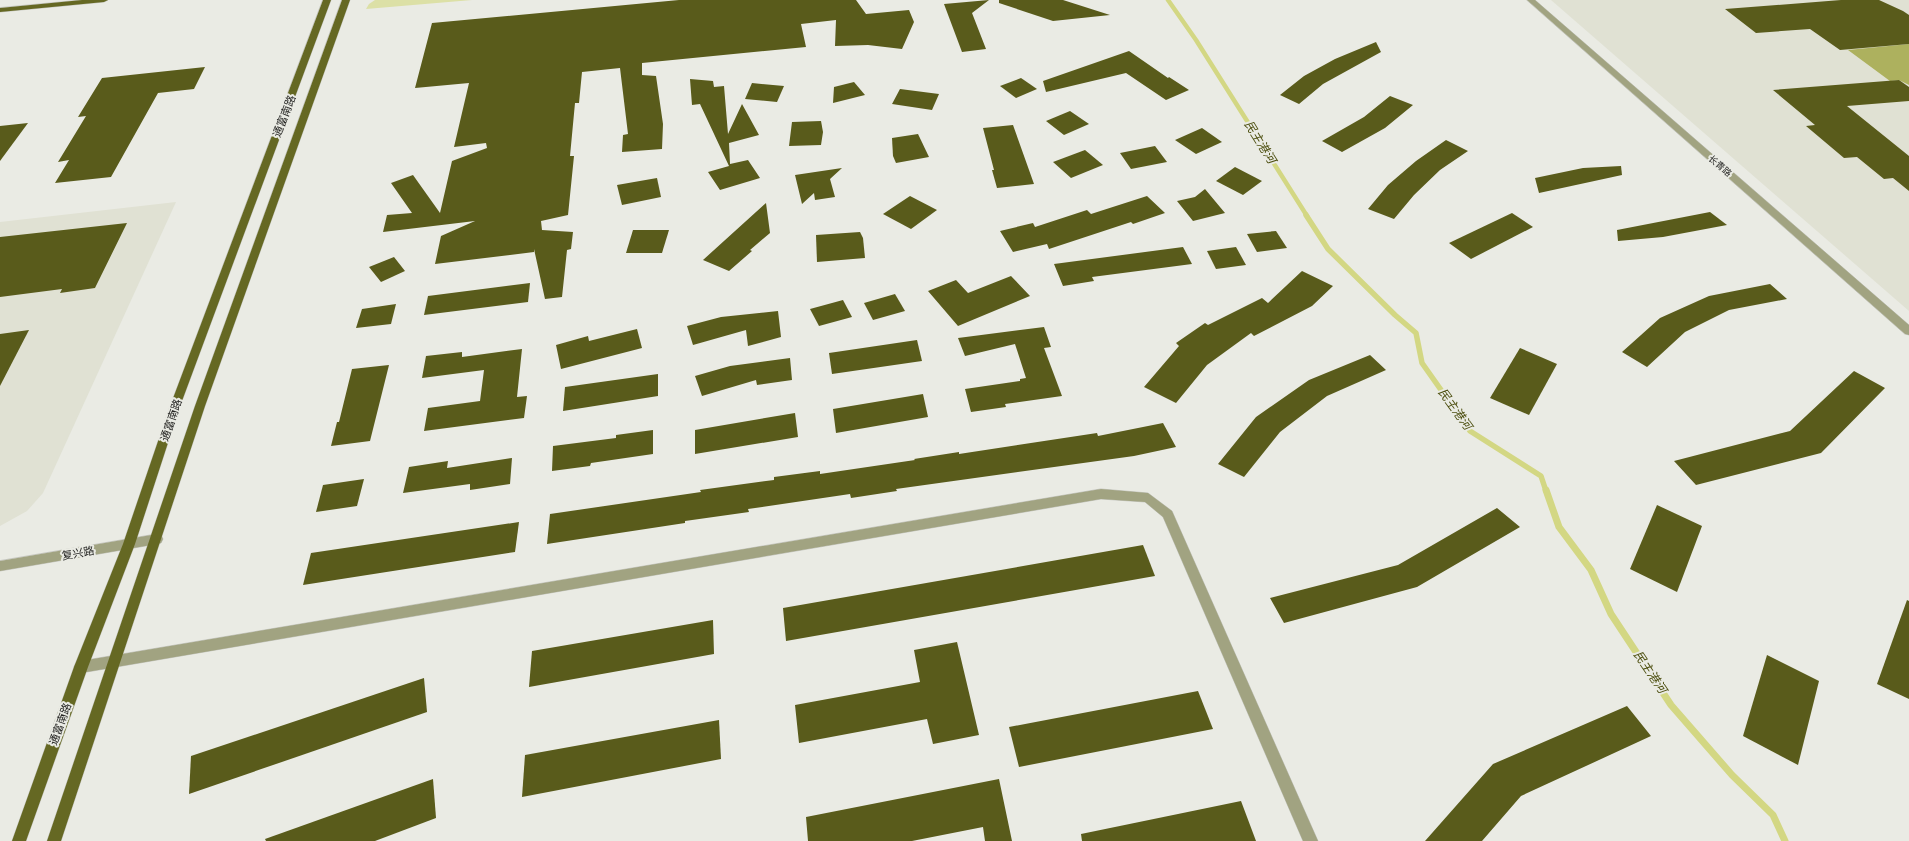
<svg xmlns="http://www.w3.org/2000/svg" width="1909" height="841" viewBox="0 0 1909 841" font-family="'Roboto Condensed','Noto Sans SC',sans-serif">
<rect width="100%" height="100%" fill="#eaebe4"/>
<g fill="#e0e1d3">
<path d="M1551 0H1909V311Z"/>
<path d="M176 202 43 493 27 511 0 526V222Z"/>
</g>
<path fill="#dce0a6" d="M375 0H472L366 9 369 4Z"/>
<path fill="#adb15e" d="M1909 44V85L1899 80 1890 81 1848 50Z"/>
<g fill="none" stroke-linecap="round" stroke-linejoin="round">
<path stroke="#d3d783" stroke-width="4.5" d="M1168 0 1196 40 1307 216"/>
<path stroke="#d3d783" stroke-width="5.5" d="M1306 215 1328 249 1395 315 1416 333 1422 363 1470 431 1541 476 1546 491"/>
<path stroke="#d3d783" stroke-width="7" d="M1546 490 1559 527 1591 570 1611 614 1671 705 1732 775 1773 815 1785 841"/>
</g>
<g fill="#595b1b">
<path d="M679 0H856L866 14 909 10 914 22 902 49 868 45 835 46 836 20 801 24 806 47 642 63V75L656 76 663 124 662 149 622 152 623 135 628 134 620 68 582 72 579 103H575L570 156H574L568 215 541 221 542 230 573 232 571 249 567 250 562 297 545 299 534 249V252L435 264 441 236 475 221 383 232 387 215 412 213 391 183 413 175 440 213 452 161 487 148 486 143 454 147 469 83 415 88 432 23Z"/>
<path d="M989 0 972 13 986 49 962 52 944 4Z"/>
<path d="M999 0H1063L1110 15 1053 21 999 3Z"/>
<path d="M1841 0H1879L1903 11 1909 15V44L1840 50 1810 29 1756 33 1725 9Z"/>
<path d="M1376 42 1381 52 1323 84 1299 104 1280 95 1304 76 1335 59Z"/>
<path d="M1129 51 1168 78 1169 77 1189 90 1166 100 1126 73 1046 92 1043 81Z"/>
<path d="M205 67 194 89 158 93 111 177 55 183 69 160 58 162 86 116 78 117 102 78Z"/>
<path d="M1021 78 1037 89 1016 98 1000 86Z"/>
<path d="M690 79 713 81 714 87 724 86 728 134 742 104 759 135 729 143 730 164 748 160 760 178 720 190 708 172 729 166 700 104 692 105Z"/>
<path d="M1899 80 1909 87V101L1847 106 1909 156V191L1893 178 1884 179 1857 157 1844 158 1806 126 1815 125 1773 90Z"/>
<path d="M854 82 865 95 833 103 834 87Z"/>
<path d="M752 83 784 86 777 102 745 99Z"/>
<path d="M900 89 939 94 932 110 892 104Z"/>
<path d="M1390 96 1413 105 1385 128 1342 152 1322 141 1364 117Z"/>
<path d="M1070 111 1089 124 1064 135 1046 121Z"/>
<path d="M821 121 823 132 821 145 789 146 792 122Z"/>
<path d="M28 123 0 161V126Z"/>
<path d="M1013 125 1034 184 997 188 992 170H994L983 128Z"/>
<path d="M1202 128 1222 142 1196 154 1175 140Z"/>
<path d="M918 134 929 157 896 163 893 156 892 138Z"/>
<path d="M1446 140 1468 151 1440 170 1414 195 1394 219 1368 209 1388 185 1416 161Z"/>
<path d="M1155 146 1167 162 1131 169 1120 153Z"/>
<path d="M1085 150 1103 165 1071 178 1053 162Z"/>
<path d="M1621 166 1622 175 1539 193 1535 178 1583 168Z"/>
<path d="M1235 167 1262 181 1243 195 1216 181Z"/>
<path d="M842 168 830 179 835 197 815 200 814 193 802 204 795 175Z"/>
<path d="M657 178 661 197 622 205 617 185Z"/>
<path d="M1205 189 1225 213 1193 221 1177 201 1195 197Z"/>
<path d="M910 196 937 210 911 229 883 214Z"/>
<path d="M1147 196 1165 213 1133 224 1131 222 1049 249 1047 244 1013 252 1000 231 1033 223 1035 227 1087 210 1091 214Z"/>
<path d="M766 203 770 233 750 250 752 251 729 271 703 260Z"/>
<path d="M1710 212 1727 225 1663 237 1618 241 1617 230Z"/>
<path d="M1512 213 1533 227 1471 259 1449 243Z"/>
<path d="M127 223 95 288 60 293 62 289 0 297V237Z"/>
<path d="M633 230H669L662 253H626Z"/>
<path d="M1276 231 1287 248 1257 252 1247 234Z"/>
<path d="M860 232 863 238 865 258 817 262 816 235Z"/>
<path d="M1183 247 1192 264 1092 277 1094 281 1063 286 1054 264Z"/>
<path d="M1236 247 1246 265 1216 269 1207 251Z"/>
<path d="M394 257 405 271 381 282 369 267Z"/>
<path d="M1302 271 1333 286 1312 306 1254 336 1251 333 1207 365 1176 403 1144 387 1179 346 1176 343 1205 323 1208 325 1262 298 1268 303Z"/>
<path d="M1011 276 1030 296 958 326 928 291 956 280 968 293Z"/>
<path d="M530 283 528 302 424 315 428 296Z"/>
<path d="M1770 284 1787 299 1729 310 1685 332 1647 367 1622 352 1660 318 1709 296Z"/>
<path d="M895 294 905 311 873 320 864 303Z"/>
<path d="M843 300 852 317 819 326 810 309Z"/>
<path d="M396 304 391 324 356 328 362 309Z"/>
<path d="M778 311 781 337 748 346 746 330 693 345 687 326 721 317Z"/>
<path d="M1044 327 1051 347 1044 348 1062 396 1005 404 1006 407 971 412 965 389 1020 381V379L1026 378 1015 344 965 356 958 338Z"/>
<path d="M637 329 642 348 561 369 556 345 588 336 589 341Z"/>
<path d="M29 330 0 386V334Z"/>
<path d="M917 340 922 361 832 374 829 353Z"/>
<path d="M1520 348 1557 364 1529 415 1490 398Z"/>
<path d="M522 349 517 397 527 396 524 418 424 431 428 408 480 401 484 370 422 378 426 356 462 352V357Z"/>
<path d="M1370 355 1386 370 1327 396 1280 432 1244 477 1218 464 1256 417 1309 380Z"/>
<path d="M790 358 792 380 757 385 756 380 702 396 695 376 730 366Z"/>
<path d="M389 365 370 441 331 446 337 422H339L352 369Z"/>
<path d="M1854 371 1885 388 1821 453 1696 485 1674 461 1790 431Z"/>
<path d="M658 374V396L563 411 565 387Z"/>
<path d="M923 394 928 417 836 433 833 409Z"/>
<path d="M795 413 798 437 695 454V430Z"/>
<path d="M1163 423 1176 447 1134 456 896 489 897 491 851 498 850 494 748 509 749 512 685 521V523L547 544 550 514 701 492 700 490 774 480V477L820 471V474L915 460 914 459 959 452V454L1097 433 1098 436Z"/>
<path d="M653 430V454L591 463 590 466 552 471 553 446 616 438V435Z"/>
<path d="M512 458 510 484 470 490V484L403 493 409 467 448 461 447 468Z"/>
<path d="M364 479 357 506 316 512 323 485Z"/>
<path d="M1657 505 1702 526 1677 592 1630 569Z"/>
<path d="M1497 508 1520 527 1417 587 1284 623 1270 598 1398 565Z"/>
<path d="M519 522 515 552 303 585 311 553Z"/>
<path d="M1143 545 1155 576 786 641 783 608Z"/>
<path d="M1907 600 1909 601V699L1877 684Z"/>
<path d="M713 620 714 654 529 687 532 651Z"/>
<path d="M957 642 979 735 933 744 927 719 799 743 795 705 920 682 914 650Z"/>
<path d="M1767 655 1819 681 1798 765 1743 736Z"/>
<path d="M424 678 427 712 189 794 191 756Z"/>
<path d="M1198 691 1213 729 1019 767 1009 727Z"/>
<path d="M1627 706 1651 736 1521 796 1482 841H1425L1493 764Z"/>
<path d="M719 720 721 759 522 797 525 755Z"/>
<path d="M433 779 436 818 375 841H266L265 839Z"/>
<path d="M999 779 1012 841H985L983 827 912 841H808L806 817Z"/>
<path d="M1241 801 1256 841H1082L1081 834Z"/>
</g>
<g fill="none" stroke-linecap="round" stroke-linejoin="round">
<defs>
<g id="tertiary">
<path d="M1527 0H1535L1909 325V335L1905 334Z"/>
<path d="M1101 489 1148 493 1172 511 1318 841H1303L1163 517 1145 502 1101 499 81 673 76 671 74 667 76 663 81 661Z"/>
<path d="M157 534 161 535 163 539 161 543 157 544 0 571V561Z"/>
</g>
<g id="primary">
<path d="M82 0H108L104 2 0 12V8Z"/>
<path d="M323 0H331L179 409 135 544 88 667 26 841H12L74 667 123 544 169 409Z"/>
<path d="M342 0H350L205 406 61 841H47L195 406Z"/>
</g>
</defs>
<use href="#tertiary" stroke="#c7c8c2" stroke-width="1"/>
<use href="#primary" stroke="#c7c8c2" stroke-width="1"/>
<use href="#tertiary" fill="#a1a381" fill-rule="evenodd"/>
<use href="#primary" fill="#656823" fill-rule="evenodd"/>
</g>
<g text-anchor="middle" stroke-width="4" stroke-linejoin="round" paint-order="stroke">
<g font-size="9" fill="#272725" stroke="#eaebe4">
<text transform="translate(1720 166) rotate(41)" y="3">长青路</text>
</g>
<g font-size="11" fill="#272725" stroke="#eaebe4">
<text transform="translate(284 116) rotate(-69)" y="4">通富南路</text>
<text transform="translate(171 420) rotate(-71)" y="4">通富南路</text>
<text transform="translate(78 553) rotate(-10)" y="4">复兴路</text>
<text transform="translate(60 724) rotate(-70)" y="4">通富南路</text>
</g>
<g font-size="12" font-style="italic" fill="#4d4f10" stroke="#eaebe4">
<text transform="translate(1260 142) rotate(58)" y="4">民主港河</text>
<text transform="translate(1455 409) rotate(54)" y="4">民主港河</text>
<text transform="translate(1650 672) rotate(56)" y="4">民主港河</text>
</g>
</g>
</svg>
